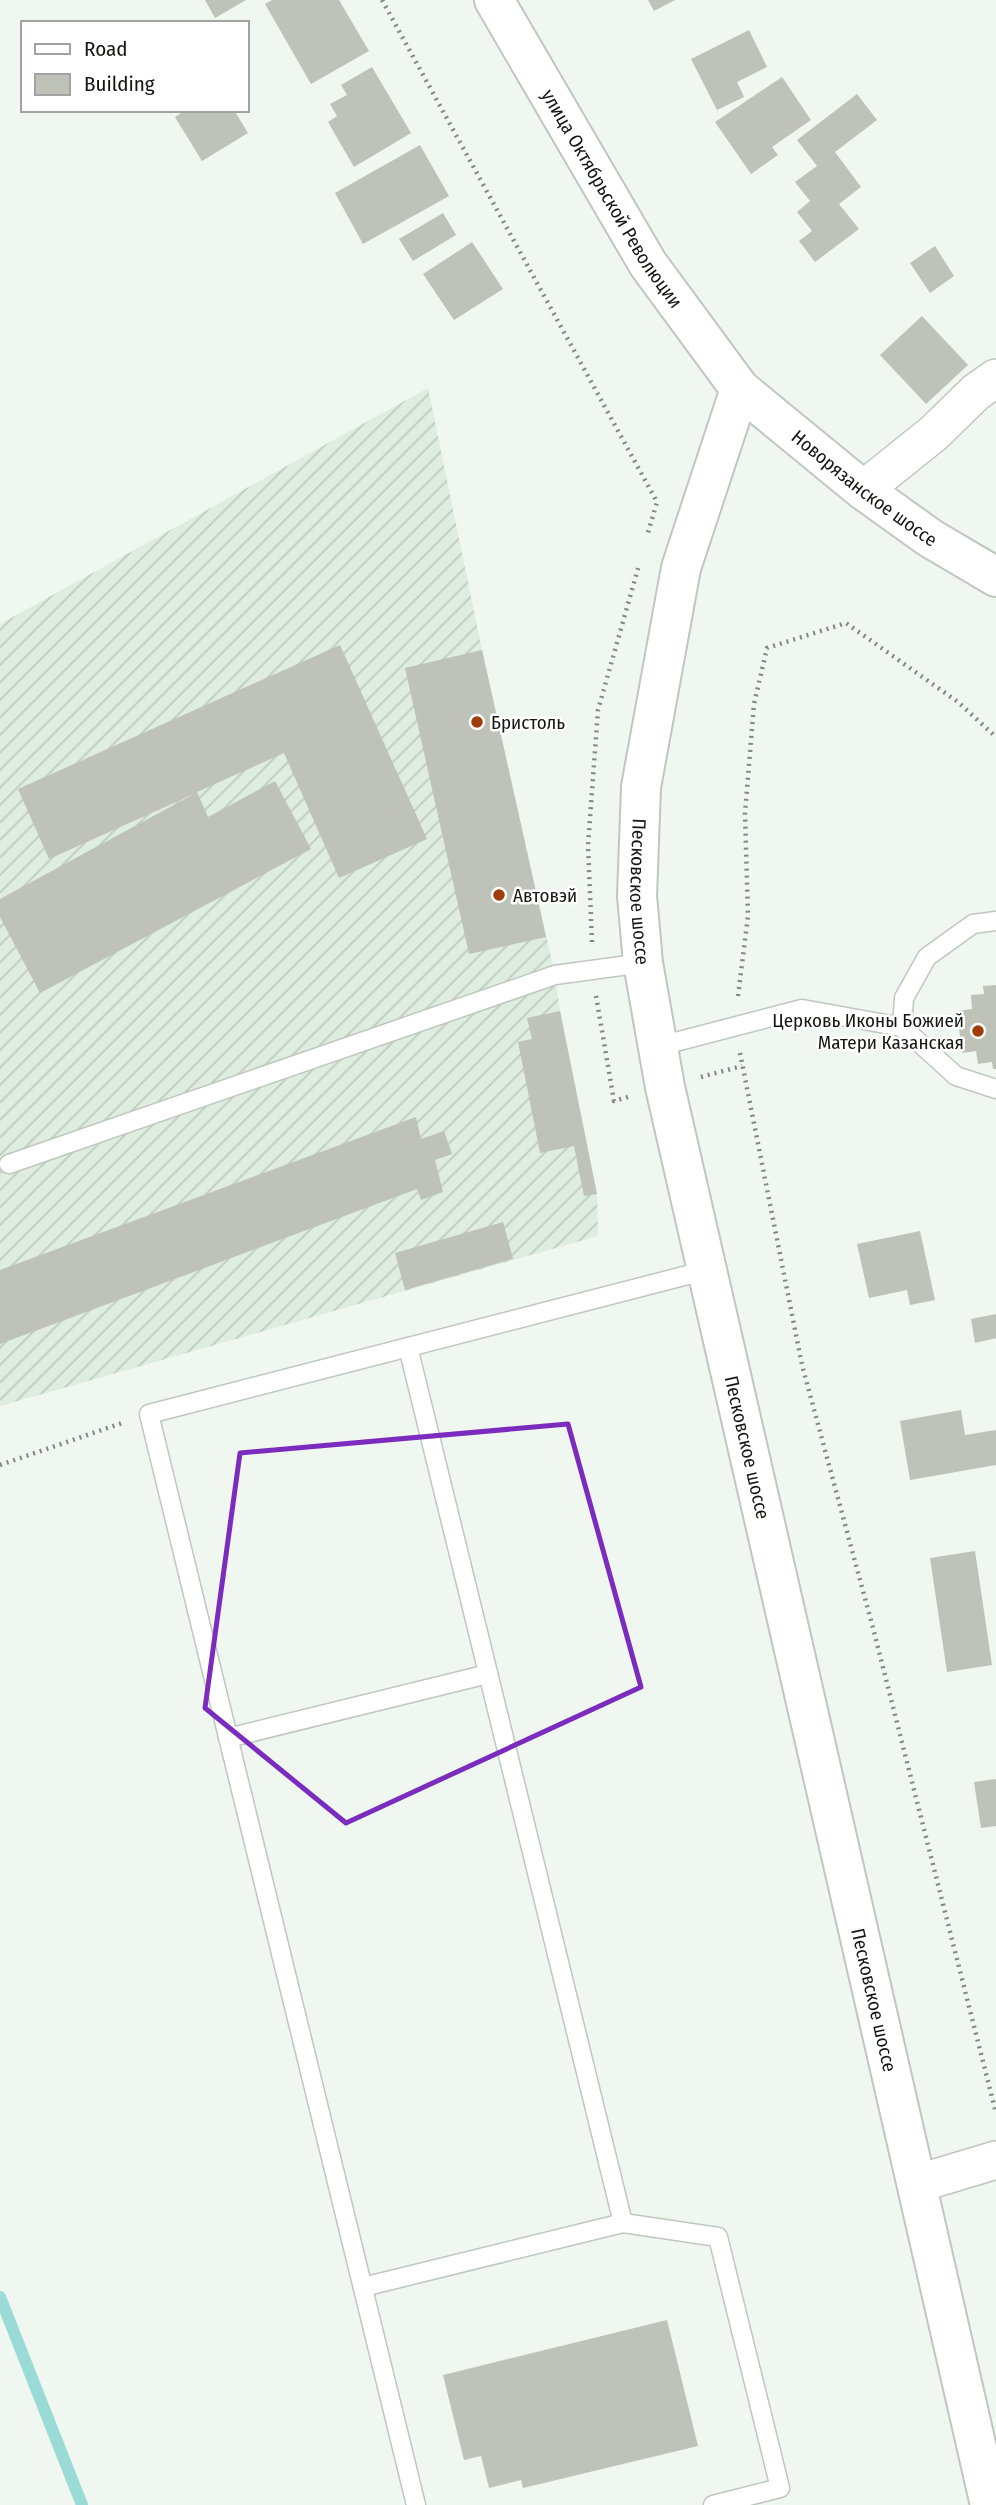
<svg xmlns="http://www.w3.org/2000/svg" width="996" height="2505" viewBox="0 0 996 2505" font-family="'Fira Sans Condensed',sans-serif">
<defs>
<pattern id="industrial-furrows" width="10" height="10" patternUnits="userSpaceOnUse" patternTransform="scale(1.75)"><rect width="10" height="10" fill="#deede0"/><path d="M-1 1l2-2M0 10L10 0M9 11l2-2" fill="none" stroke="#becabf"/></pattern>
</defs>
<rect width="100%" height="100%" fill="#eff7f0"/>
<path fill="url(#industrial-furrows)" d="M428 388 482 650 555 975 560 1011 597 1194 598 1236 0 1406V624Z"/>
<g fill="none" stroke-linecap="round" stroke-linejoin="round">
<path stroke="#9adbd7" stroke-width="12" d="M0 2297 82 2505"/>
</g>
<g fill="#bec2b9">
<path d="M205 0H246L215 18Z"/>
<path d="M272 0H339L369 51 311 84 265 4Z"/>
<path d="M648 0H675L654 11Z"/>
<path d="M749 30 767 67 737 82 744 97 717 110 691 59Z"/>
<path d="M372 67 411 133 354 167 328 122 337 116 330 104 347 95 341 85Z"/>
<path d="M782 77 811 120 772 147 778 155 751 174 715 122Z"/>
<path d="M857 94 877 120 835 152 861 187 839 204 859 229 815 262 799 241 812 231 797 212 810 201 795 182 817 166 797 140Z"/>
<path d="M186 110H234L248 133 202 161 175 117Z"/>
<path d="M420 145 449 196 363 244 335 193Z"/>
<path d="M443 213 456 235 413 261 399 239Z"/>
<path d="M472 242 503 289 454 320 423 274Z"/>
<path d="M935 246 954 276 930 293 910 263Z"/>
<path d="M922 316 968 365 926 404 880 355Z"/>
<path d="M340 645 427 839 339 878 284 753 197 792 208 817 275 781 311 849 40 993 0 917V899L194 794 49 859 18 789Z"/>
<path d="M482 650 546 937 469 954 405 668Z"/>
<path d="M996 985V1069H993L992 1062 978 1064 976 1051 962 1053 957 1011 972 1009 971 995 984 994 983 986Z"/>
<path d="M560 1011 597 1194 584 1196 574 1146 540 1153 518 1042 532 1039 527 1018Z"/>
<path d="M416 1117 421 1139 444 1131 452 1154 435 1160 443 1192 421 1200 417 1189 0 1344V1270Z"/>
<path d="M503 1222 513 1259 405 1290 395 1253Z"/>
<path d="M920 1231 935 1300 910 1305 907 1290 869 1298 857 1244Z"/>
<path d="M996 1314V1338L975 1343 971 1319Z"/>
<path d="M961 1410 965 1435 996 1430V1465L910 1480 900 1421Z"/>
<path d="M975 1551 992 1665 947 1672 930 1558Z"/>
<path d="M996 1779V1826L981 1828 974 1782Z"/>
<path d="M667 2320 698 2446 523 2488 521 2480 489 2488 481 2456 464 2460 443 2375Z"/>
</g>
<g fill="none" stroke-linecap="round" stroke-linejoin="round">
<defs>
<g id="lane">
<path d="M902 1027 904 998 927 957 973 924 996 921"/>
<path d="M656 1047 802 1009 902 1027 956 1076 996 1089"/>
<path d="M9 1164 555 975 643 963"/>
<path d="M408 1347 623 2223 718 2237 780 2488 713 2505"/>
<path d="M228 1738 488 1674"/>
<path d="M363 2287 623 2223"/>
<path d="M416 2505 149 1414 707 1270"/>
</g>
<g id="street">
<path d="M863 490 934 433 976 392 996 378"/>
<path d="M916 2184 996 2160"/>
</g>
<g id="secondary">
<path id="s1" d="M740 389 681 568 641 787 637 896 643 963 665 1087 990 2505"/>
</g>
<g id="primary">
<path id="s2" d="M494 0 648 264 740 389 863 490 930 538 996 577"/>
</g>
</defs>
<use href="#lane" stroke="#bfc7bf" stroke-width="21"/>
<use href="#street" stroke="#bfc7bf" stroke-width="40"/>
<use href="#secondary" stroke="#bfc7bf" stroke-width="42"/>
<use href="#primary" stroke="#bfc7bf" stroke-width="42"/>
<g stroke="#828883" stroke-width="4.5" stroke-dasharray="2 5" stroke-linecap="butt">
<path d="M382 0 657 502 647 536"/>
<path d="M592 942 588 846 598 710 639 565"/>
<path d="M596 996 614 1101 628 1097"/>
<path d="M738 996 748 916 745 813 754 704 767 648 846 623 958 702 996 737"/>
<path d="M740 1053 802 1365 873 1628 996 2113"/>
<path d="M701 1077 742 1066"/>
<path d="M0 1465 125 1422"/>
</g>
<use href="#lane" stroke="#fff" stroke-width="18"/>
<use href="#street" stroke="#fff" stroke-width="37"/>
<use href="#secondary" stroke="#fff" stroke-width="38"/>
<use href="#primary" stroke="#fff" stroke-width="38"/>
</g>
<path fill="none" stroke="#7b2cbf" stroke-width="5" stroke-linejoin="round" d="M568 1424 641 1687 346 1823 205 1708 240 1453Z"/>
<g fill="#a03c06" stroke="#fff" stroke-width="2.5">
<circle cx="477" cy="722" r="7"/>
<circle cx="499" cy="895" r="7"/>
<circle cx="978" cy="1031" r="7"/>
</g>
<g text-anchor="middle" stroke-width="5" stroke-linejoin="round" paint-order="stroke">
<g font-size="19" fill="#141714" stroke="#fff">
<text dy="7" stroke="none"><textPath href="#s2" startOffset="231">улица Октябрьской Революции</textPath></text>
<text dy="7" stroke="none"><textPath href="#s2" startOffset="620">Новорязанское шоссе</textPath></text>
<text dy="7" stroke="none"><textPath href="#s1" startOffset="516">Песковское шоссе</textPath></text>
<text dy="7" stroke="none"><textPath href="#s1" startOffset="1083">Песковское шоссе</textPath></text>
<text dy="7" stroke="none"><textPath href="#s1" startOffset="1650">Песковское шоссе</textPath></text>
</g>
<g font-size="19" fill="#141714" stroke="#fff" text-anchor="start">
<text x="491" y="729">Бристоль</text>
<text x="513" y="902">Автовэй</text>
<text x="964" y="1027" text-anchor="end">Церковь Иконы Божией<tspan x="964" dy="22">Матери Казанская</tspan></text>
</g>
</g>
<rect x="21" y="21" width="228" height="91" fill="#ffffff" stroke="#a1a2a1" stroke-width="2"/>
<rect x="35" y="44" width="35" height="10" fill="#ffffff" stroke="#a1a2a1" stroke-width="2"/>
<text x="84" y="56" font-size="21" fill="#141714">Road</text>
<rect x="35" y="74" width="35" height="21" fill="#bec2b9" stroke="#a1a2a1" stroke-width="2"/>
<text x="84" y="91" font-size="21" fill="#141714">Building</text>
</svg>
